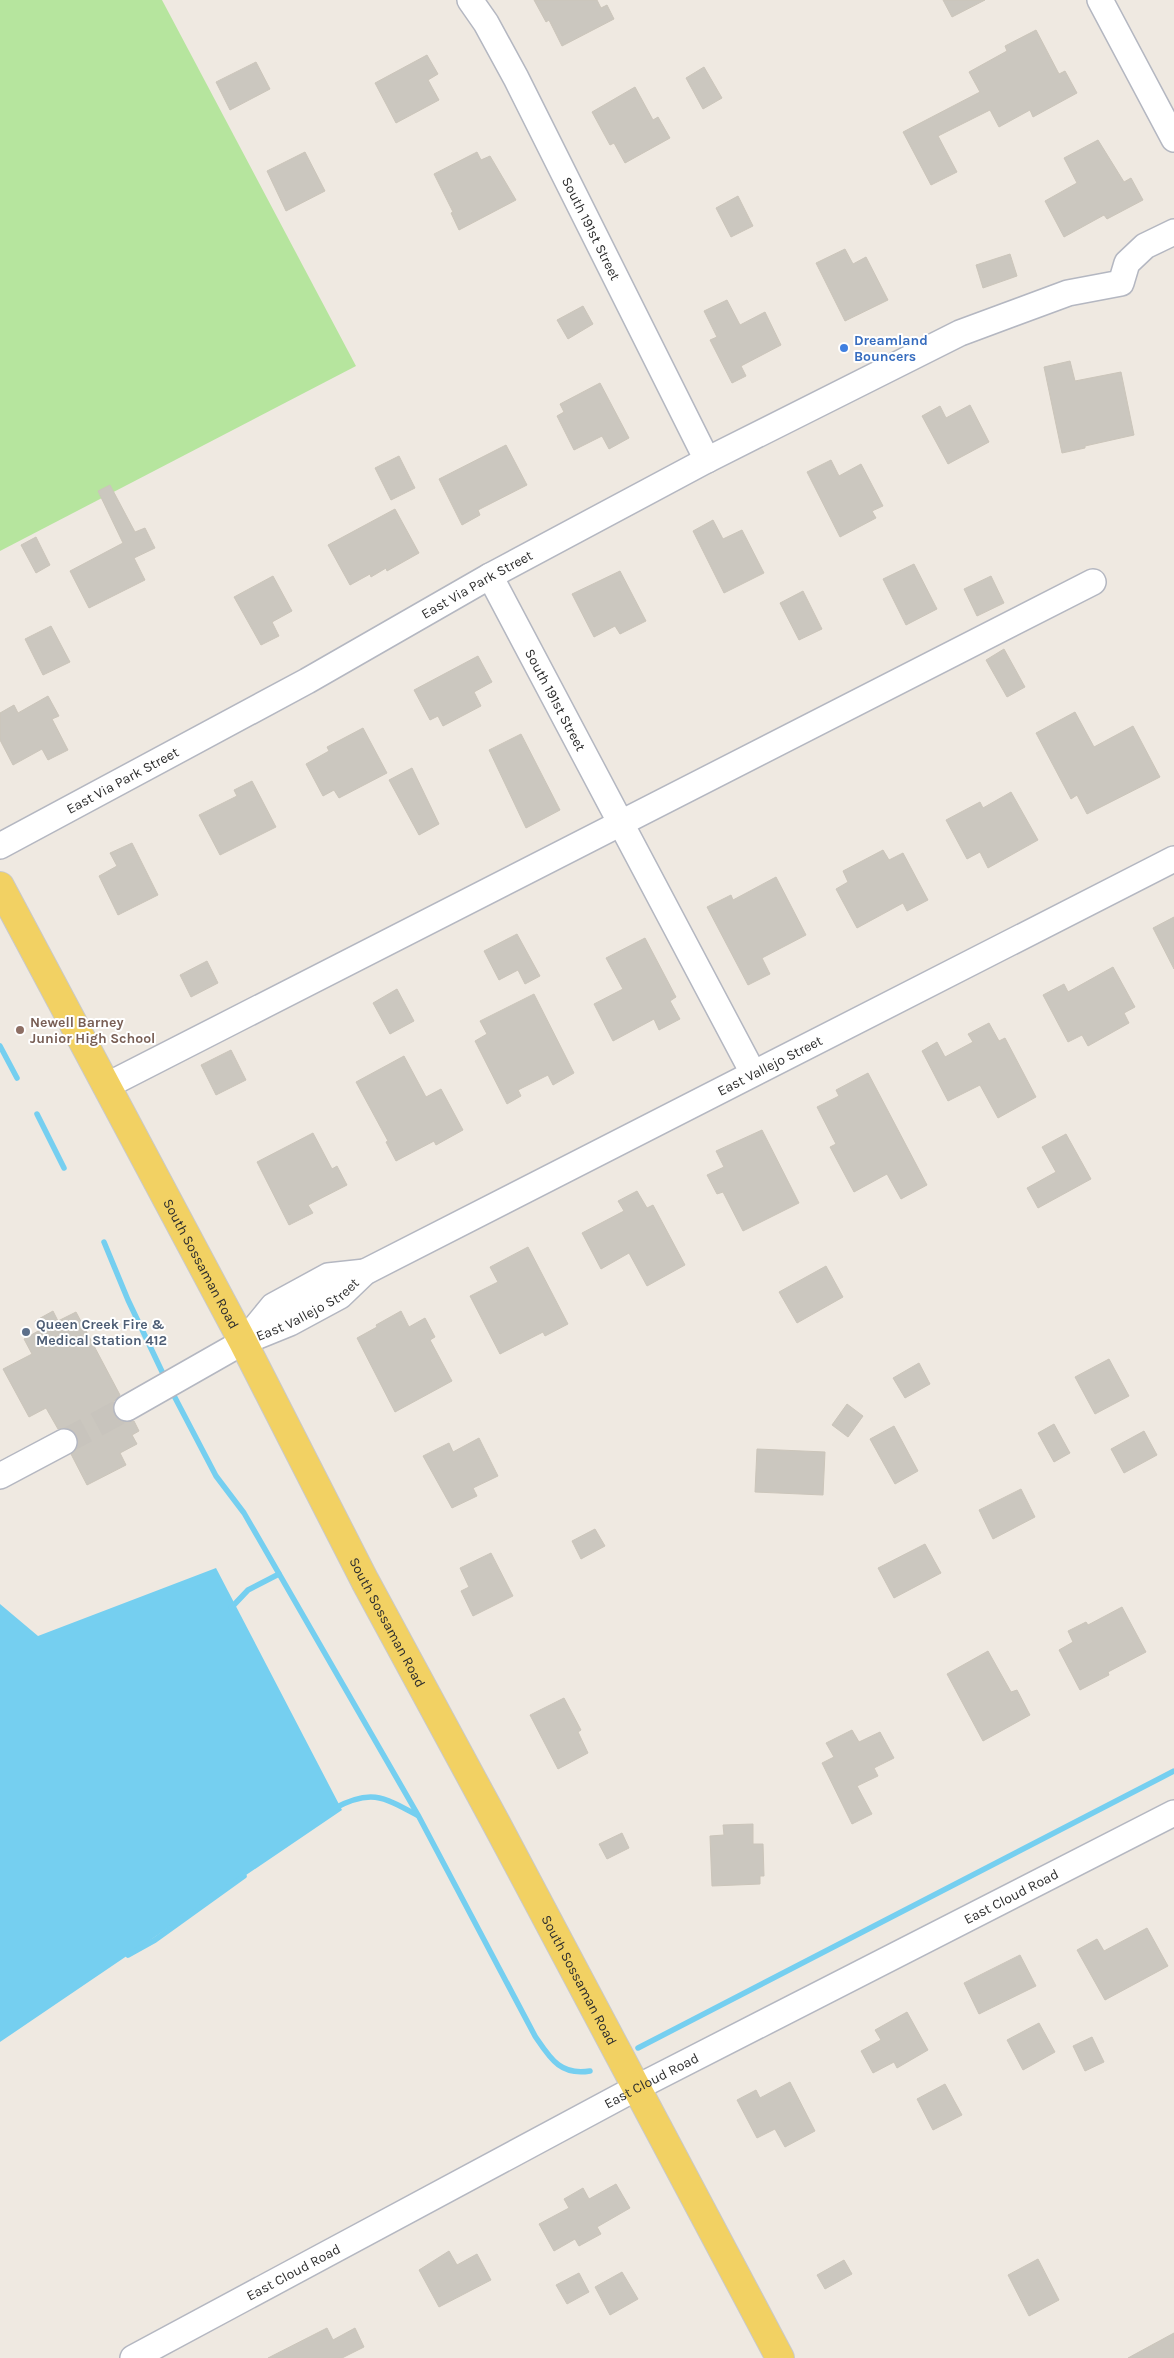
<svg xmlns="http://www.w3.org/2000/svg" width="1174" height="2358" viewBox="0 0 1174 2358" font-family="Karla,sans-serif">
<rect width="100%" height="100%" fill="#efe9e1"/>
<path fill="#b6e59e" d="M0 0H162L356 366 0 551Z"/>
<path fill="#75cff0" d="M216 1568 342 1810 0 2042V1604L38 1636Z"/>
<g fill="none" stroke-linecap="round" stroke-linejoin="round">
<g stroke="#75cff0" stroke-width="5.5">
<path d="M0 1046 17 1078"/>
<path d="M37 1114 64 1168"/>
<path d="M104 1242 128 1300 166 1380"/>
<path d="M171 1390 216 1476 244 1513 418 1815 535 2036C550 2058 560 2076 590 2071"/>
<path d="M231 1608 248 1590 279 1574"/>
<path d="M333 1809C370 1789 382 1796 417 1815"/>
<path d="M128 1955 155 1940 244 1876"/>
<path d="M638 2048 1174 1771"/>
</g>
</g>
<g fill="#cbc7bf" stroke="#cbc5ba">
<path d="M534 0H597L601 8 607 5 614 19 562 46 549 20 546 22Z"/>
<path d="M943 0H985L952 17Z"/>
<path d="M1036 30 1059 74 1065 71 1077 93 1033 117 1030 110 999 127 990 110 938 136 957 172 931 185 903 132 980 92 969 72 1007 51 1005 46Z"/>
<path d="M427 55 438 74 428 80 439 100 396 123 375 83Z"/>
<path d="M256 62 270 89 230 110 216 82Z"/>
<path d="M704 67 722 98 703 109 686 78Z"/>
<path d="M635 87 653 120 658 117 670 138 625 163 614 143 610 145 592 112Z"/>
<path d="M1098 140 1124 182 1131 178 1143 200 1107 219 1104 215 1064 237 1045 201 1077 183 1064 158Z"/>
<path d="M305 152 325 191 286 211 267 171Z"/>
<path d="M477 152 481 160 490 156 516 200 459 230 451 213 453 212 434 174Z"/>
<path d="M738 196 753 226 731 237 716 208Z"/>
<path d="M845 249 853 264 866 257 888 300 845 321 816 263Z"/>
<path d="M1010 254 1017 276 983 288 976 265Z"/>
<path d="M727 300 740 325 765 312 781 345 741 366 746 376 732 383 710 340 717 337 704 311Z"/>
<path d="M583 306 593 324 568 339 557 320Z"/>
<path d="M1070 361 1075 381 1121 372 1134 435 1085 446V448L1062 453 1044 367Z"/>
<path d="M600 383 629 438 609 449 602 436 574 450 557 416 564 412 560 404Z"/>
<path d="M970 405 989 442 948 464 922 416 940 406 946 418Z"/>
<path d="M506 445 527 485 478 510 480 515 462 525 439 479Z"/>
<path d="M399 456 415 488 391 500 375 468Z"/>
<path d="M831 460 839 476 861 464 883 506 872 511 876 518 840 537 807 472Z"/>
<path d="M110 485 135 532 145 528 155 548 134 558 145 580 89 608 70 571 123 543 98 491Z"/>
<path d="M395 509 419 553 387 571 386 568 371 577 370 574 350 585 328 545Z"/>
<path d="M713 520 723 539 742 530 764 573 724 593 693 531Z"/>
<path d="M36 537 50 565 36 573 21 545Z"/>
<path d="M914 564 937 609 906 625 883 579Z"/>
<path d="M620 571 646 621 620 634 615 626 594 637 572 594Z"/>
<path d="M273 576 292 611 272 622 279 636 261 645 234 597Z"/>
<path d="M991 576 1004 603 977 616 964 589Z"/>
<path d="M803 591 822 629 799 640 780 603Z"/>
<path d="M51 626 70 662 43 675 25 639Z"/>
<path d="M1004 649 1025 687 1007 697 986 660Z"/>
<path d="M478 656 492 682 474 692 481 706 443 726 438 716 430 720 414 690Z"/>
<path d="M48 696 59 716 52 719 68 750 48 760 42 749 13 765 0 740V713L14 705 18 713Z"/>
<path d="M1075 712 1094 747 1133 726 1160 777 1087 814 1077 795 1071 799 1036 733Z"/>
<path d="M363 728 387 773 339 798 334 790 323 796 306 764 329 751 327 747Z"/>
<path d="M521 734 560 810 526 828 489 750Z"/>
<path d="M412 768 439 824 419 835 389 780Z"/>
<path d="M252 781 276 827 220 855 199 815 237 796 234 790Z"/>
<path d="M1011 792 1038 840 988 868 980 852 967 859 946 820 980 802 983 808Z"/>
<path d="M132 843 158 895 118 915 99 876 117 866 110 853Z"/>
<path d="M883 850 889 860 903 853 928 900 907 911 903 903 857 928 836 889 848 882 843 871Z"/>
<path d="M776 877 806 935 762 958 770 974 748 985 707 907 731 895 733 900Z"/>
<path d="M1174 917V969L1153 928Z"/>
<path d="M517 934 540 976 525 984 518 970 499 980 484 951Z"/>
<path d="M645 938 676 997 670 1001 680 1019 659 1030 654 1019 613 1041 594 1004 623 989 606 958Z"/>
<path d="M207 961 218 983 191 997 180 975Z"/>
<path d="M1113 967 1135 1007 1124 1013 1129 1023 1088 1046 1082 1035 1068 1042 1043 995 1064 984 1068 992Z"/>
<path d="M397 989 414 1021 390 1034 373 1003Z"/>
<path d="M534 994 574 1073 553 1085 548 1075 518 1090 521 1096 507 1104 475 1041 487 1034 480 1021Z"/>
<path d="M989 1023 999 1041 1005 1038 1036 1097 998 1118 980 1085 948 1101 922 1051 937 1042 945 1057 973 1042 968 1034Z"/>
<path d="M231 1050 246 1080 216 1095 201 1065Z"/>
<path d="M404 1056 426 1097 441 1089 463 1130 436 1145 434 1141 396 1161 386 1142 388 1141 356 1082Z"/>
<path d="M868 1073 927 1185 901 1199 887 1174 854 1192 830 1147 836 1144 817 1107 839 1096 836 1090Z"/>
<path d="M762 1130 799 1203 743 1231 723 1192 717 1194 707 1175 724 1167 716 1151Z"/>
<path d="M313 1133 332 1169 337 1166 347 1185 308 1205 313 1213 289 1225 257 1162Z"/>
<path d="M1066 1134 1091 1179 1038 1208 1027 1188 1056 1172 1042 1147Z"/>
<path d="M637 1191 647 1208 653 1205 685 1265 647 1286 629 1253 601 1269 582 1233 624 1211 618 1201Z"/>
<path d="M528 1247 568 1324 545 1336 543 1332 500 1354 470 1296 498 1282 490 1267Z"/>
<path d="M826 1266 843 1297 797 1323 779 1292Z"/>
<path d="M53 1311 58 1321 76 1312 120 1395 114 1401 113 1407 114 1415 120 1421 126 1422 134 1421 139 1431 132 1435 137 1444 120 1453 126 1465 87 1485 71 1454 76 1450 78 1443 76 1435 72 1430 65 1428 58 1429 46 1408 29 1417 3 1369 32 1354 24 1339 40 1330 35 1321Z"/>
<path d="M401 1311 409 1327 425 1318 435 1337 430 1340 452 1381 395 1412 357 1338 377 1327 376 1325Z"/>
<path d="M1109 1359 1129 1396 1095 1414 1075 1377Z"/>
<path d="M919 1363 930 1384 905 1398 893 1378Z"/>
<path d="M847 1404 863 1416 848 1437 832 1425Z"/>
<path d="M1054 1424 1070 1453 1054 1462 1038 1433Z"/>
<path d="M894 1426 918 1471 895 1484 870 1439Z"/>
<path d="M1144 1431 1157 1455 1124 1473 1111 1449Z"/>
<path d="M479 1438 498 1476 473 1488 477 1496 452 1508 423 1456 449 1443 453 1452Z"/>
<path d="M757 1449 825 1452 823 1495 755 1492Z"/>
<path d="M1021 1489 1035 1517 993 1539 979 1510Z"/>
<path d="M595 1529 605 1546 581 1559 572 1541Z"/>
<path d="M925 1544 941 1573 894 1598 878 1568Z"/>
<path d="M491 1553 513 1596 473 1616 461 1591 469 1587 460 1568Z"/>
<path d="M1122 1607 1146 1652 1108 1672 1109 1675 1080 1690 1059 1650 1073 1642 1068 1631 1086 1622 1088 1625Z"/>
<path d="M988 1651 1011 1692 1017 1690 1030 1715 983 1741 947 1674Z"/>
<path d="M564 1698 581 1730 578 1732 588 1753 558 1769 530 1715Z"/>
<path d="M852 1730 859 1742 880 1732 894 1758 874 1768 878 1776 857 1786 872 1814 852 1824 822 1763 834 1757 826 1743Z"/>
<path d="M753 1824V1844H763L764 1876H760V1884L712 1886 710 1836 724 1835 723 1825Z"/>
<path d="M622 1833 629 1848 607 1859 599 1844Z"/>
<path d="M1147 1928 1168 1966 1105 2000 1077 1950 1097 1939 1104 1951Z"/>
<path d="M1020 1955 1036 1986 979 2014 964 1983Z"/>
<path d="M907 2012 928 2050 897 2068 894 2062 873 2073 861 2051 881 2040 875 2030Z"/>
<path d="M1039 2023 1055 2052 1023 2070 1007 2040Z"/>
<path d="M1092 2037 1104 2062 1085 2071 1073 2046Z"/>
<path d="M790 2082 815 2131 785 2147 775 2129 757 2138 737 2100 756 2090 760 2098Z"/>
<path d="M945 2084 962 2115 933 2130 917 2099Z"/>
<path d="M616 2184 630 2208 597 2227 601 2234 579 2246 575 2239 554 2251 539 2224 569 2208 564 2199 583 2188 589 2199Z"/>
<path d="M449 2251 457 2265 477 2254 491 2280 439 2307 419 2270Z"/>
<path d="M1038 2259 1059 2300 1029 2316 1008 2275Z"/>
<path d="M844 2260 852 2274 825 2289 817 2275Z"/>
<path d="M622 2272 638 2299 610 2315 595 2287Z"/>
<path d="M579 2273 589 2292 567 2304 556 2285Z"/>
<path d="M327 2328 333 2340 355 2328 364 2347 342 2358H268Z"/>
<path d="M1174 2333V2358H1128Z"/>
</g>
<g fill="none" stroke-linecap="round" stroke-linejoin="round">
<path stroke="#c8c4bd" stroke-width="25" stroke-dasharray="25 12" stroke-linecap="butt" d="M64 1442 127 1408"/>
<defs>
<g id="minor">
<path id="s1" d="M470 0 486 23 516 78 707 460"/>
<path d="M1100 0 1174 139"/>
<path id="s2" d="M490 576 753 1073"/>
<path id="s3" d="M0 846 307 681 490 576 707 460 960 333 1068 293 1121 283 1127 263 1145 246 1174 232"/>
<path d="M106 1086 1093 582"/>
<path d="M246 1339 273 1306 328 1276 365 1272"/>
<path id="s4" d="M127 1408 243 1342 290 1323 340 1296 365 1272 1174 859"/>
<path d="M0 1476 64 1442"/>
<path id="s5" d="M133 2358 636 2088 1174 1813"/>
</g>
<g id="major">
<path id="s6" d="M0 886 243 1342 365 1581 496 1823 780 2358"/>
</g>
</defs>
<use href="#minor" stroke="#b4b7c1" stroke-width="28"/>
<use href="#major" stroke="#c9c9c9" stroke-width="30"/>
<use href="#minor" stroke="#fff" stroke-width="25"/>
<use href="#major" stroke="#f2d163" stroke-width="28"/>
</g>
<circle fill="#3f7fe0" stroke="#fff" stroke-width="2" cx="844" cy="348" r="5"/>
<circle fill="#8d6e63" stroke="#fff" stroke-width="2" cx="20" cy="1030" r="5"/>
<circle fill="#5c6f8a" stroke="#fff" stroke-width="2" cx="26" cy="1332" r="5"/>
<g text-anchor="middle" stroke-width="4" stroke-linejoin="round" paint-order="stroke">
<g font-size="14" fill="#2e2e2e" stroke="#fff">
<text dy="5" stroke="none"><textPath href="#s1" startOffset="259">South 191st Street</textPath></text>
<text dy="5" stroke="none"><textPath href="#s3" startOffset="544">East Via Park Street</textPath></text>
<text dy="5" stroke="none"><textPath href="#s2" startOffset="140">South 191st Street</textPath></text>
<text dy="5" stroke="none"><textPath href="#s3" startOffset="139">East Via Park Street</textPath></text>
<text dy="5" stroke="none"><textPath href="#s4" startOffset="730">East Vallejo Street</textPath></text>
<text dy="5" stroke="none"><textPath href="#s6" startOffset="428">South Sossaman Road</textPath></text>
<text dy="5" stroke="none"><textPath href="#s4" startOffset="206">East Vallejo Street</textPath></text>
<text dy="5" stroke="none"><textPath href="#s6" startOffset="832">South Sossaman Road</textPath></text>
<text dy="5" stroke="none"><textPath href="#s5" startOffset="992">East Cloud Road</textPath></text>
<text dy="5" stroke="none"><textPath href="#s6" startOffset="1238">South Sossaman Road</textPath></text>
<text dy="5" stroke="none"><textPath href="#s5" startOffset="588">East Cloud Road</textPath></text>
<text dy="5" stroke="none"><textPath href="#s5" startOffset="182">East Cloud Road</textPath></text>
</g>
<g font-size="14" font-weight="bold" fill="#366cbe" stroke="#fff" text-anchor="start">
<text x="854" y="345">Dreamland<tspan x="854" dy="16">Bouncers</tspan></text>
</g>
<g font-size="14" font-weight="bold" fill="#785e54" stroke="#fff" text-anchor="start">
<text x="30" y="1027">Newell Barney<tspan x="30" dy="16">Junior High School</tspan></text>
</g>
<g font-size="14" font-weight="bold" fill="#4e5e75" stroke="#fff" text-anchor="start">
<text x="36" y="1329">Queen Creek Fire &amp;<tspan x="36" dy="16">Medical Station 412</tspan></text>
</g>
</g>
</svg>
